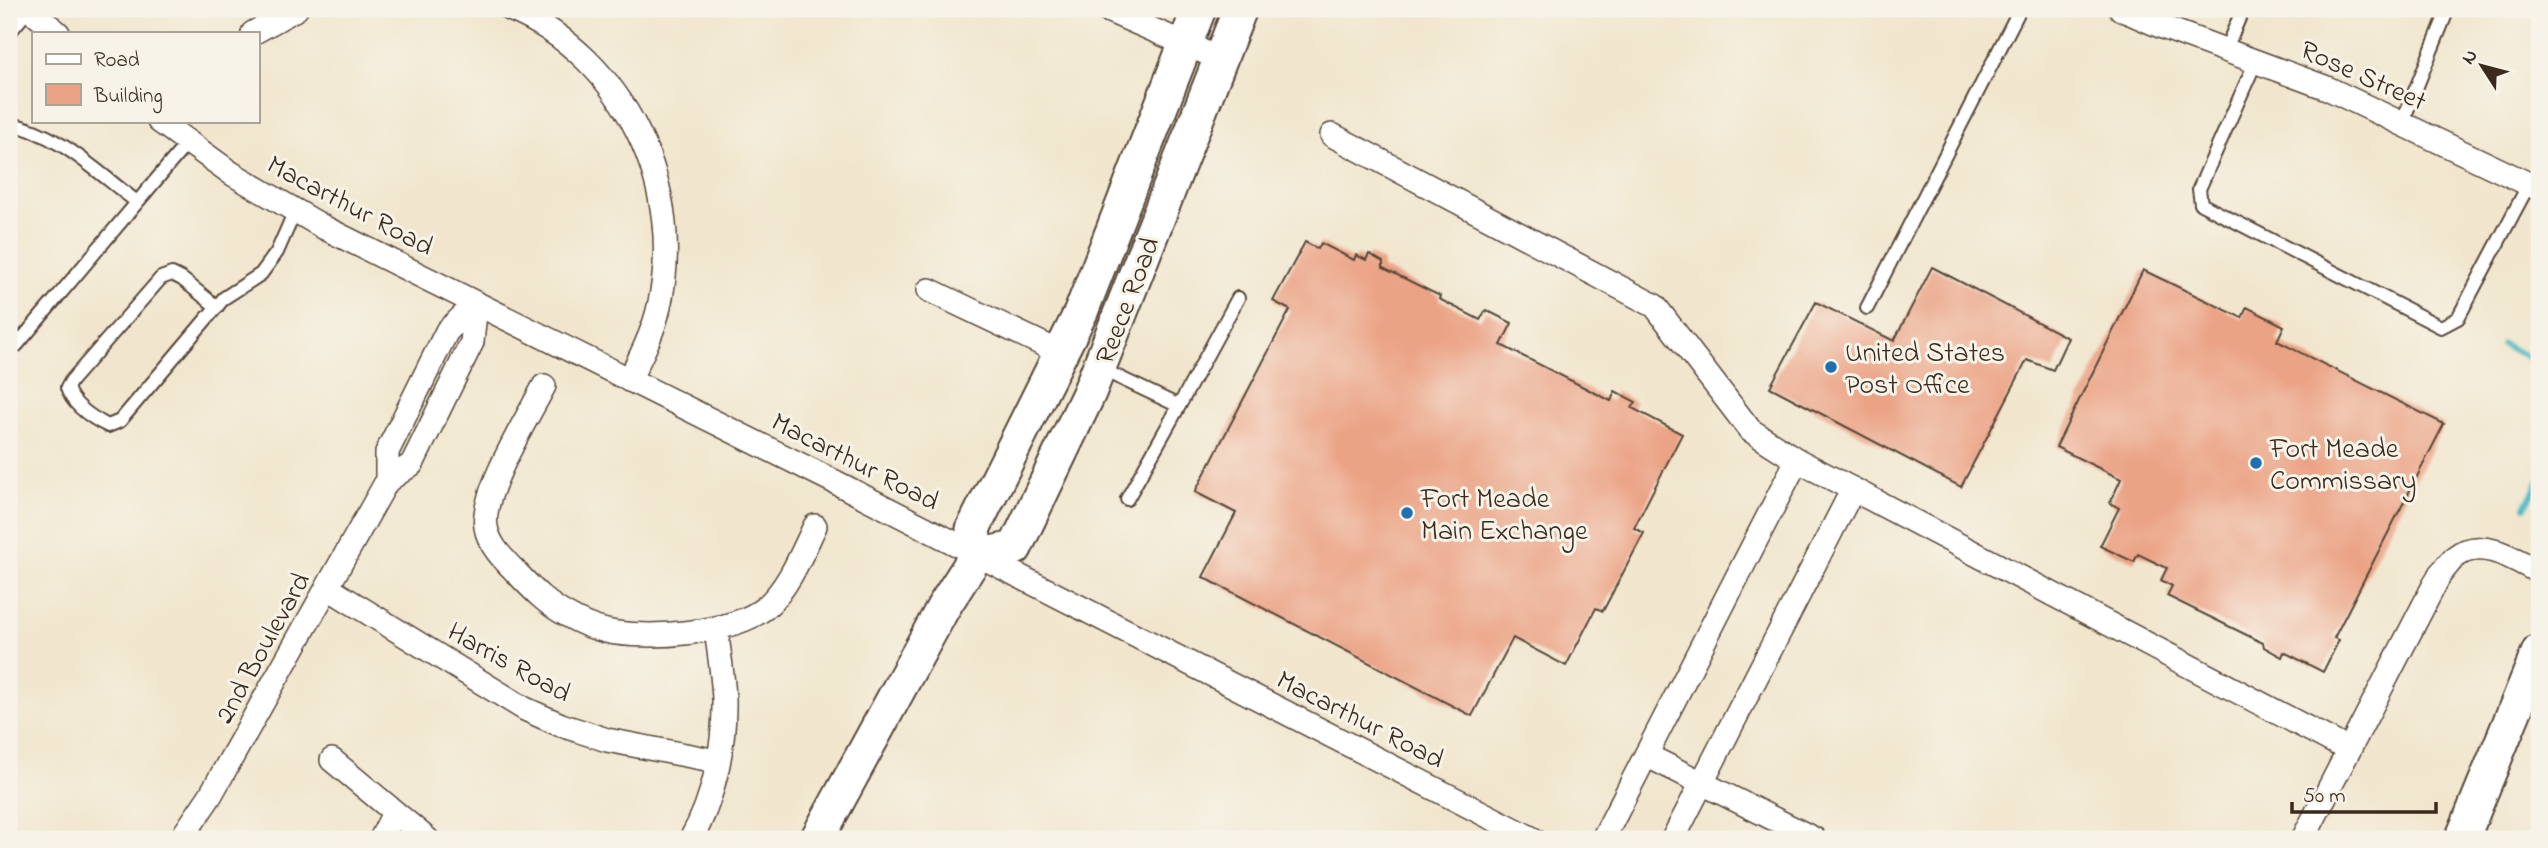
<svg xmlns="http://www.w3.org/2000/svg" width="2548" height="848" viewBox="0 0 2548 848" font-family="'Indie Flower',sans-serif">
<rect width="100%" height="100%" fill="#f7f3e8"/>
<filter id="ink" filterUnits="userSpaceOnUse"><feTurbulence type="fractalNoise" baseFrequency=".0143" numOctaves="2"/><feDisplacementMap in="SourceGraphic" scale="14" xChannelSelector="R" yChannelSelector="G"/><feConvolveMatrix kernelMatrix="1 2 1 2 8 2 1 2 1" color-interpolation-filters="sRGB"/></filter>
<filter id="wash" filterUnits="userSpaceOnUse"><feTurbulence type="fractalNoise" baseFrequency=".00686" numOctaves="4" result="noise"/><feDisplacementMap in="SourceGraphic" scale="28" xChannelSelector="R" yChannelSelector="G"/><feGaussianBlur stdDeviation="1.57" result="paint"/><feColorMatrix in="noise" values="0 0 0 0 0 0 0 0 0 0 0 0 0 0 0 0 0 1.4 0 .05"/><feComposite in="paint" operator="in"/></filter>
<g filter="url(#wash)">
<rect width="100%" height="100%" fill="#f1e6cd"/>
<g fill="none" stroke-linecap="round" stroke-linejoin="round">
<g stroke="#4ab8c3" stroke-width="6">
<path d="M2502 344 2539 363"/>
<path d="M2525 507 2539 481"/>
</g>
</g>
<g id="blocks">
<g fill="#eba385">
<path d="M1305 242 1318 249 1321 243 1354 260 1356 255 1366 260 1369 254 1383 262V268L1440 296 1439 299 1480 320 1486 310 1512 323 1501 345 1611 401 1615 391 1636 402 1632 408 1682 434 1634 528 1644 533 1603 611 1596 608 1566 666 1513 638 1472 716 1203 577 1236 513 1195 492 1290 310 1273 301Z"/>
<path d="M1932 267 2068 338 2053 370 2027 360 1961 487 1770 387 1816 302 1894 341Z"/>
<path d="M2143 270 2242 318 2247 307 2284 326 2277 341 2444 424 2334 638 2339 640 2323 672 2284 652 2282 657 2264 647 2263 643 2167 596 2172 586 2161 580 2167 568 2138 554 2134 562 2100 546 2119 508 2110 503 2121 479 2056 447Z"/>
</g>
</g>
</g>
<g filter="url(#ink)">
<use href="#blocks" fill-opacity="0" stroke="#564638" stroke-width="2"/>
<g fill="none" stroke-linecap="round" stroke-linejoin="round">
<defs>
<g id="lane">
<path d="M9 33 29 9"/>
<path d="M2225 51 2243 9"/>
<path d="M2256 61 2199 189 2201 204 2441 327 2458 318 2529 184"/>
<path d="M2402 123 2448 9"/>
<path d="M9 124C58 132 98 173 137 202"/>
<path d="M217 307 182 279 172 274 161 278 71 381 67 388C73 406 92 418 108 426L120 421 224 298 261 274 277 252 295 211"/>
<path d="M1867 308 2020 9"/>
<path d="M17 345 188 142"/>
<path d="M1099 368 1179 406 1238 298"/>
<path d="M1127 499 1179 406"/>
</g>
<g id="street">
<path d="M29 9 58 33"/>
<path d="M510 9C625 57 688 191 658 311 652 335 640 358 629 380"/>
<path d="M1105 9 1220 59"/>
<path d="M2121 9 2160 26 2327 88 2539 189"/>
<path d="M253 33 296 9"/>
<path d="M159 121 231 173 325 228 839 484 1533 839"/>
<path d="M1332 135 1655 306 1750 430 1797 460 2349 750"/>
<path d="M929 290 1061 353"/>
<path d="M544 386C528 417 480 494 486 527 489 546 505 561 518 574 533 590 548 605 567 615 579 622 593 628 606 631 646 640 734 634 766 607 789 587 802 553 815 526"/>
<path d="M387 481V452L447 331 476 304"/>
<path d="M328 588 525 709 561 725 607 740 717 761"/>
<path d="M1646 755 1814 839"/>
<path d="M332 760 427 839"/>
<path d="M181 839 210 796 387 481 412 464 472 342 476 304"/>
<path d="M381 839 394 813"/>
<path d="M691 839C714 800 725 744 724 699 723 676 719 652 716 629"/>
<path d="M1603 839 1797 460"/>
<path d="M1673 839 1853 489"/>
<path d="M2303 839 2440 574C2445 569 2449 562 2455 557 2480 536 2516 560 2539 572"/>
</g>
<g id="secondary">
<path d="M976 556 1015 548 1089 393 1240 9"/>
<path d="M817 839 944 606 976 556 973 529 1081 312 1199 9"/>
<path d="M2462 839 2539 651"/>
</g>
</defs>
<use href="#lane" stroke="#564638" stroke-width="16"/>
<use href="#street" stroke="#564638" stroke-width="26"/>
<use href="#secondary" stroke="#564638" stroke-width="37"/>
<use href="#lane" stroke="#fff" stroke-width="12"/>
<use href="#street" stroke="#fff" stroke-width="23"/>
<use href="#secondary" stroke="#fff" stroke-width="33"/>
</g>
</g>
<g fill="#1f6fb2" stroke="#f7f3e8" stroke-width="2.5">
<circle cx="1831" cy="367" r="7"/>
<circle cx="2256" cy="463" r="7"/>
<circle cx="1407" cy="513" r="7"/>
</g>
<g text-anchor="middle" stroke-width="6" stroke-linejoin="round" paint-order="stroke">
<g font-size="28" fill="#3b2a1e" stroke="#f7f3e8">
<text transform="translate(2364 74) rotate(24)" y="10">Rose Street</text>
<text transform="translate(351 204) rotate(28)" y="10">Macarthur Road</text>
<text transform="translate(1126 300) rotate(-69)" y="10">Reece Road</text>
<text transform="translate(856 460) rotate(27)" y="10">Macarthur Road</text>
<text transform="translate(261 647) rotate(-61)" y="10">2nd Boulevard</text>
<text transform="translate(510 661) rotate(29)" y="10">Harris Road</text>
<text transform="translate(1361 718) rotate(27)" y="10">Macarthur Road</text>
</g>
<g font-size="28" fill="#3b2a1e" stroke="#f7f3e8" text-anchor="start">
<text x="1845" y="361">United States<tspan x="1845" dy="32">Post Office</tspan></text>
<text x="2270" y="457">Fort Meade<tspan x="2270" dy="32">Commissary</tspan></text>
<text x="1421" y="507">Fort Meade<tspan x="1421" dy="32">Main Exchange</tspan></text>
</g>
</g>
<rect width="2548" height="848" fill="none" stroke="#f7f3e8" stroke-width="35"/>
<rect x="32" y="32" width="228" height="91" fill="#f7f3e8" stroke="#aca397" stroke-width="2"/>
<rect x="46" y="54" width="35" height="10" fill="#ffffff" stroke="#aca397" stroke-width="2"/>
<text x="94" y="66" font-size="21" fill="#3b2a1e">Road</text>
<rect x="46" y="84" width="35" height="21" fill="#eba385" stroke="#aca397" stroke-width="2"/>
<text x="94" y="102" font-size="21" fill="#3b2a1e">Building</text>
<g transform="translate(2482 66) rotate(306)" stroke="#f7f3e8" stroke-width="5" paint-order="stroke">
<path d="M0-5L12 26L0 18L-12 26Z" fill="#3b2a1e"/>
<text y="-10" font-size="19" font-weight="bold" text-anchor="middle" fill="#3b2a1e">N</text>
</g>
<path d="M2292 802v10h144v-10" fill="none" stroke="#3b2a1e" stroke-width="3.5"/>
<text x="2303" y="802" font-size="21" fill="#3b2a1e" stroke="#f7f3e8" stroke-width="5" paint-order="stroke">50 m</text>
</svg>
